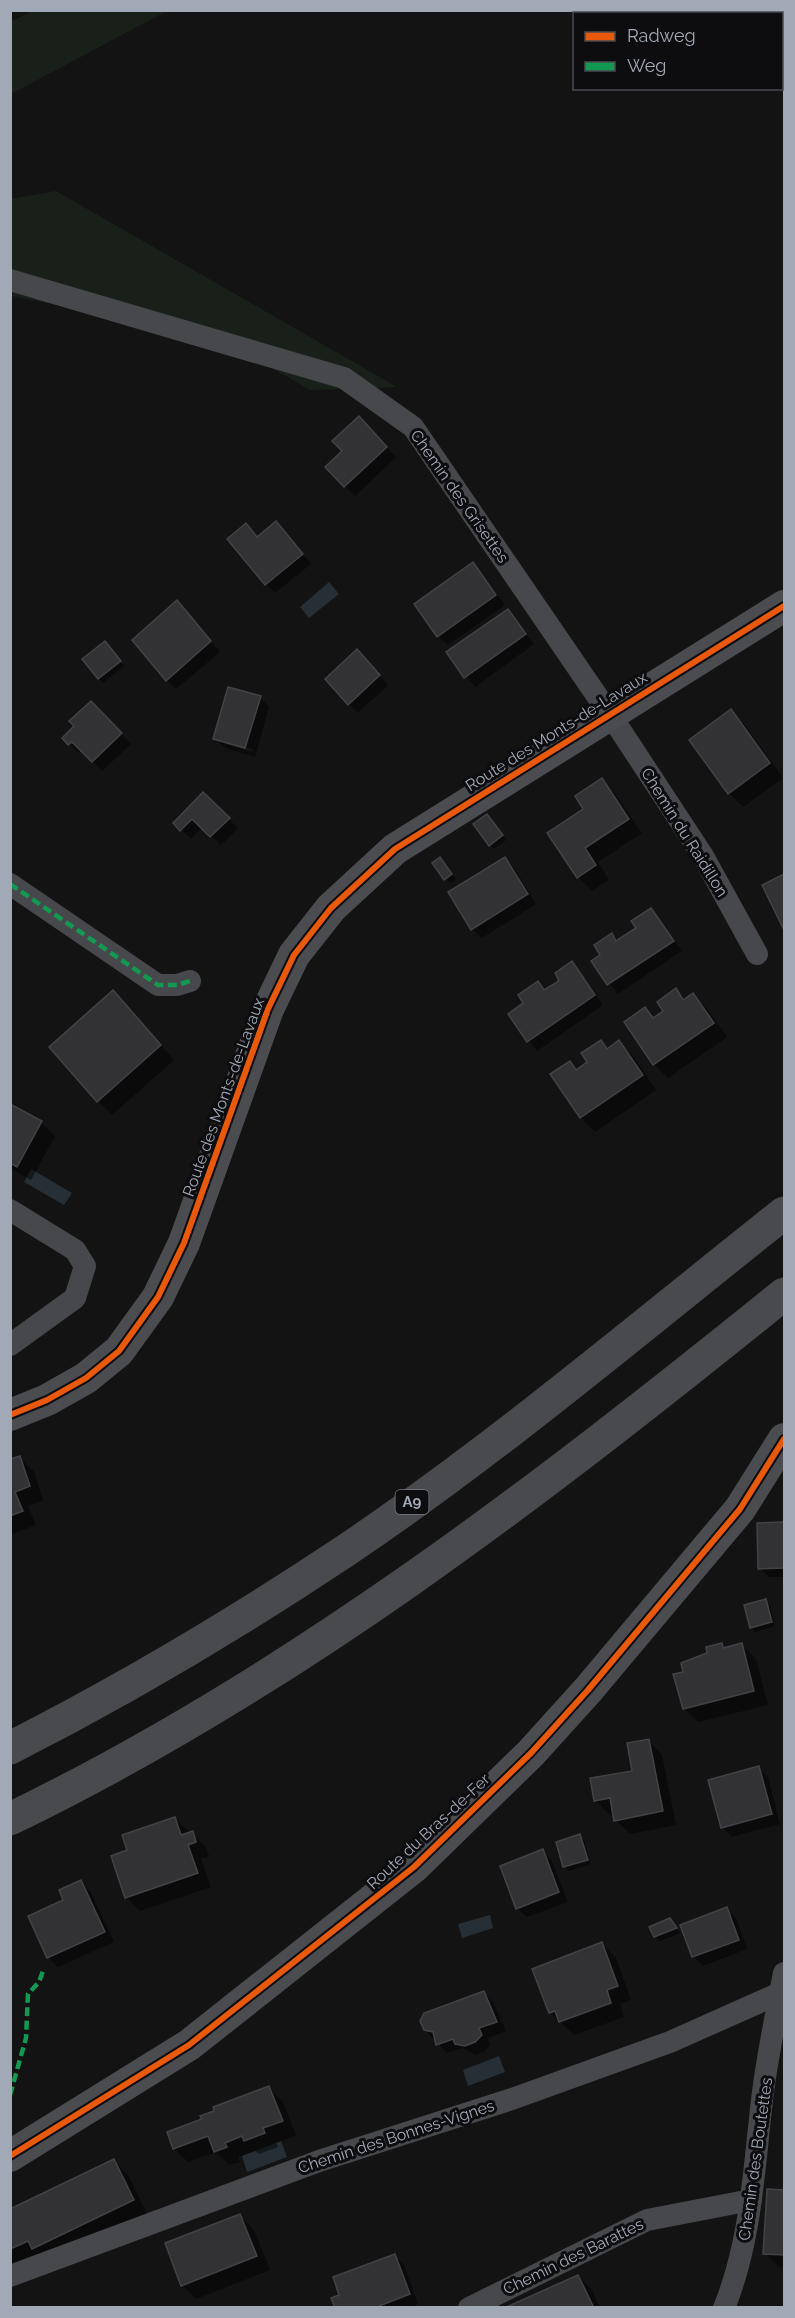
<svg xmlns="http://www.w3.org/2000/svg" width="795" height="2318" viewBox="0 0 795 2318" font-family="Raleway,sans-serif">
<rect width="100%" height="100%" fill="#131313"/>
<g fill="#19201a">
<path d="M32 11V10L167 11 11 94V22Z"/>
<path d="M56 191 397 387 310 390 219 337 11 296V199Z"/>
</g>
<g fill="#262f35">
<path d="M329 582 339 594 309 618 300 607Z"/>
<path d="M31 1169 72 1193 64 1205 24 1182Z"/>
<path d="M490 1915 493 1928 462 1938 458 1924Z"/>
<path d="M499 2056 505 2072 468 2086 463 2070Z"/>
<path d="M281 2141 287 2157 247 2172 242 2156Z"/>
</g>
<g fill="#0007" fill-rule="evenodd">
<path d="M368 428 396 457 355 496 327 467Z"/>
<path d="M276 523 311 564 275 593 266 584 258 538Z"/>
<path d="M473 564 505 605 448 645 438 636Z"/>
<path d="M508 611 534 644 475 687 448 653Z"/>
<path d="M186 612 220 652 176 689 167 680Z"/>
<path d="M109 647 124 666 103 683 99 678Z"/>
<path d="M366 661 388 685 358 713 349 704Z"/>
<path d="M260 698 269 707 255 757 225 748 215 738ZM224 741 253 749 252 752 224 744Z"/>
<path d="M91 703 131 744 102 771 82 750 79 753 64 738 76 726Z"/>
<path d="M731 711 745 725 783 778 743 807 729 793Z"/>
<path d="M601 780 615 794 642 833 598 862 609 880 592 891 578 877 585 809Z"/>
<path d="M203 794 238 828 221 845 202 827 191 839 175 823Z"/>
<path d="M491 820 506 840 494 849 490 845Z"/>
<path d="M504 859 514 868 536 904 482 938 472 929Z"/>
<path d="M444 863 456 879 450 883 446 879Z"/>
<path d="M784 876V927L764 885Z"/>
<path d="M651 909 682 951 618 994 593 961 602 955 611 935 618 941 638 928Z"/>
<path d="M572 963 603 1005 537 1051 510 1014 525 1004 538 983 546 991 561 981Z"/>
<path d="M675 990 685 1000 693 995 707 1009 727 1037 668 1078 654 1064 645 1009 655 1019 665 1012Z"/>
<path d="M127 1006 174 1060 112 1115 98 1101Z"/>
<path d="M601 1042 609 1049 619 1042 633 1056 656 1090 595 1132 581 1118 552 1075 570 1063 578 1071 589 1063Z"/>
<path d="M10 1106 41 1122 55 1136 31 1180 10 1168Z"/>
<path d="M20 1458 34 1472 43 1500 28 1506 36 1525 10 1535V1461Z"/>
<path d="M784 1524V1577H769L760 1568 758 1525Z"/>
<path d="M765 1601 770 1605 775 1626 755 1632 751 1627Z"/>
<path d="M722 1644 726 1649 742 1645 756 1659 768 1705 698 1722 684 1708 685 1673Z"/>
<path d="M648 1740 662 1755 676 1825 630 1834 616 1820 614 1814 610 1815 596 1801 633 1772Z"/>
<path d="M758 1768 768 1777 780 1824 732 1837 722 1827Z"/>
<path d="M175 1819 206 1847 209 1856 201 1859 211 1887 140 1911 126 1897 129 1851Z"/>
<path d="M580 1836 584 1840 591 1864 569 1871 565 1866Z"/>
<path d="M542 1851 552 1861 568 1902 527 1917 517 1908Z"/>
<path d="M81 1882 90 1891 114 1942 58 1967 49 1958 30 1917 65 1901Z"/>
<path d="M726 1909 736 1918 747 1949 703 1966 693 1956Z"/>
<path d="M670 1919 680 1933 660 1941 655 1936Z"/>
<path d="M602 1944 616 1958 631 2000 620 2004 624 2017 574 2035 550 2012Z"/>
<path d="M484 1993 493 2002 506 2031 488 2038 490 2045 485 2051 475 2055 462 2048 447 2053 425 2030Z"/>
<path d="M269 2088 283 2102 296 2135 276 2143 278 2147 259 2154 255 2151 238 2157 240 2162 229 2165 216 2152 188 2162 174 2148 216 2112Z"/>
<path d="M114 2161 128 2175 147 2214 10 2270V2210Z"/>
<path d="M769 2190 784 2191V2267H779L765 2253Z"/>
<path d="M240 2216 254 2230 270 2270 196 2299 182 2285Z"/>
<path d="M395 2256 404 2265 418 2304 408 2308H336L341 2295Z"/>
<path d="M578 2276 592 2290 600 2308H507Z"/>
</g>
<g fill="#323234" stroke="#414347" stroke-width="1.5">
<path d="M359 416 387 447 344 487 325 467 342 451 332 441Z"/>
<path d="M276 521 303 554 265 585 227 539 246 523 257 537Z"/>
<path d="M473 562 496 595 437 637 414 604Z"/>
<path d="M177 600 211 641 166 681 132 640Z"/>
<path d="M508 609 526 634 464 678 446 652Z"/>
<path d="M105 641 121 661 98 679 82 659Z"/>
<path d="M357 649 380 675 348 705 325 679Z"/>
<path d="M228 687 261 696 245 748 213 739Z"/>
<path d="M91 701 122 733 92 762 72 742 68 745 62 738 74 726 69 721Z"/>
<path d="M731 709 770 763 728 794 689 740Z"/>
<path d="M602 778 629 819 585 848 596 865 577 878 547 833 583 809 575 796Z"/>
<path d="M203 792 230 818 210 837 192 819 180 831 173 823Z"/>
<path d="M487 814 503 835 489 846 473 824Z"/>
<path d="M440 857 452 874 444 880 432 863Z"/>
<path d="M505 857 528 894 471 930 448 892Z"/>
<path d="M784 874V927L783 928 762 885Z"/>
<path d="M651 908 674 941 607 985 591 961 600 955 594 945 612 933 616 941 636 928 631 921Z"/>
<path d="M572 961 595 995 527 1042 508 1014 523 1003 518 995 538 981 544 990 559 981 555 973Z"/>
<path d="M676 988 683 1000 693 993 714 1023 653 1065 624 1022 645 1007 653 1018 663 1011 657 1002Z"/>
<path d="M113 990 161 1045 97 1102 49 1047Z"/>
<path d="M601 1040 607 1049 619 1040 643 1075 580 1118 550 1074 570 1061 576 1070 587 1062 581 1053Z"/>
<path d="M10 1104 42 1121 17 1167 10 1163Z"/>
<path d="M20 1456 30 1486 15 1492 23 1511 10 1516V1459Z"/>
<path d="M784 1522V1568L758 1569 757 1523Z"/>
<path d="M766 1599 772 1622 750 1628 744 1605Z"/>
<path d="M722 1643 723 1648 742 1643 754 1691 683 1709 673 1674 683 1672 681 1663 707 1653 706 1647Z"/>
<path d="M649 1739 663 1811 614 1821 610 1798 594 1801 590 1778 632 1771 627 1743Z"/>
<path d="M759 1766 772 1814 721 1828 708 1780Z"/>
<path d="M175 1817 181 1835 193 1831 196 1842 188 1845 198 1873 125 1898 111 1856 127 1850 122 1835Z"/>
<path d="M580 1834 588 1860 563 1867 556 1842Z"/>
<path d="M543 1849 559 1892 516 1909 500 1866Z"/>
<path d="M81 1880 105 1932 47 1958 28 1916 63 1900 59 1890Z"/>
<path d="M727 1907 739 1940 692 1957 680 1925Z"/>
<path d="M670 1918 677 1928 654 1937 649 1927Z"/>
<path d="M602 1942 618 1986 607 1990 611 2003 559 2022 555 2011 549 2013 532 1969Z"/>
<path d="M484 1991 497 2022 479 2028 482 2035 475 2042 465 2046 455 2044 453 2039 436 2045 433 2032 424 2030 420 2021 424 2013Z"/>
<path d="M269 2086 283 2121 263 2128 265 2133 244 2141 242 2136 225 2143 227 2147 214 2152 208 2136 173 2149 167 2132 202 2119 200 2116 214 2111 213 2107Z"/>
<path d="M114 2159 134 2200 32 2249 28 2241 10 2249V2209Z"/>
<path d="M767 2189 784 2190V2255L763 2254Z"/>
<path d="M240 2214 257 2256 181 2286 165 2243Z"/>
<path d="M395 2254 410 2294 374 2308H335L331 2298 339 2295 333 2277Z"/>
<path d="M578 2275 594 2308H504Z"/>
</g>
<g fill="none" stroke-linecap="round" stroke-linejoin="round">
<g stroke="#47484c" stroke-width="22">
<path d="M10 280 344 378 413 427 619 728 703 856 757 954"/>
<path d="M10 884 158 985H177L190 981"/>
<path d="M10 1210 75 1250 85 1266 75 1298 10 1345"/>
<path d="M10 2276 319 2161 512 2099 670 2042 780 1993"/>
<path d="M469 2308 647 2220 751 2200"/>
<path d="M724 2308C751 2242 754 2169 762 2100 767 2057 776 2015 784 1973"/>
</g>
<g stroke="#4b4c50" stroke-width="32">
<path d="M10 1415 47 1400 86 1378 119 1351 158 1297 184 1243 268 1009 294 955 331 908 395 849 784 606"/>
<path d="M10 2156 189 2045 414 1867 531 1753 588 1690 740 1509 784 1439"/>
</g>
<g stroke="#494a4e" stroke-width="33">
<path d="M10 1748C126 1689 237 1623 345 1551 498 1448 640 1327 784 1213"/>
<path d="M10 1819C293 1682 541 1490 784 1294"/>
</g>
<g stroke="#139951" stroke-width="4.5" stroke-dasharray="9 4.5" stroke-linecap="butt">
<path d="M10 884 158 985H177L190 981"/>
<path d="M10 2095 26 2038 28 1994 39 1982 44 1968"/>
</g>
<defs>
<g id="cycleway">
<path d="M10 1415 47 1400 86 1378 119 1351 158 1297 184 1243 268 1009 294 955 331 908 395 849 784 606"/>
<path d="M10 2156 189 2045 414 1867 531 1753 588 1690 740 1509 784 1439"/>
</g>
</defs>
<use href="#cycleway" stroke="#0d0d0f" stroke-width="10"/>
<use href="#cycleway" stroke="#e8590c" stroke-width="6"/>
</g>
<g text-anchor="middle" stroke-width="6" stroke-linejoin="round" paint-order="stroke">
<rect fill="#0d0d0f" stroke="#757a84" stroke-width="1.5" x="395.5" y="1490" width="33" height="24" rx="4.5"/>
<g font-size="15" font-weight="bold" fill="#a2a9b6">
<text x="412" y="1507">A9</text>
</g>
<g font-size="16" fill="#a2a9b6" stroke="#0d0d0f">
<text transform="translate(460 496) rotate(55)" y="6">Chemin des Grisettes</text>
<text transform="translate(556 731) rotate(-32)" y="6">Route des Monts-de-Lavaux</text>
<text transform="translate(685 832) rotate(58)" y="6">Chemin du Raidillon</text>
<text transform="translate(223 1097) rotate(-70)" y="6">Route des Monts-de-Lavaux</text>
<text transform="translate(428 1831) rotate(-43)" y="6">Route du Bras-de-Fer</text>
<text transform="translate(396 2136) rotate(-18)" y="6">Chemin des Bonnes-Vignes</text>
<text transform="translate(755 2159) rotate(-82)" y="6">Chemin des Boutettes</text>
<text transform="translate(573 2256) rotate(-26)" y="6">Chemin des Barattes</text>
</g>
</g>
<rect width="795" height="2318" fill="none" stroke="#a2a9b6" stroke-width="24"/>
<rect x="573" y="12" width="210" height="78" fill="#0d0d0f" stroke="#494b52" stroke-width="1.5"/>
<rect x="585" y="32" width="30" height="9" fill="#e8590c" stroke="#494b52" stroke-width="1.5"/>
<text x="627" y="42" font-size="18" fill="#a2a9b6">Radweg</text>
<rect x="585" y="62" width="30" height="9" fill="#139951" stroke="#494b52" stroke-width="1.5"/>
<text x="627" y="72" font-size="18" fill="#a2a9b6">Weg</text>
</svg>
